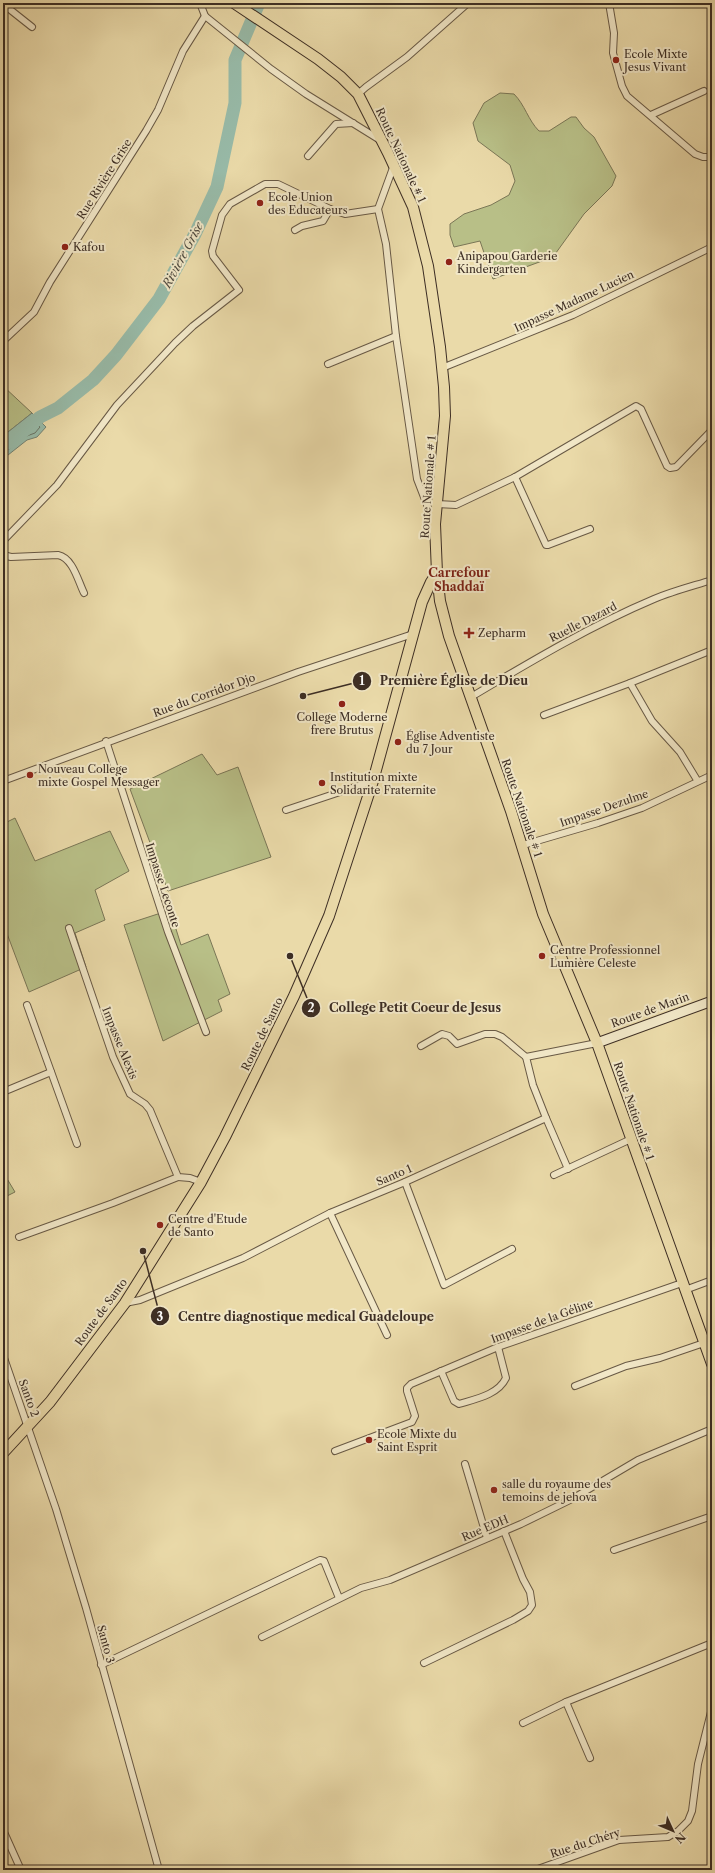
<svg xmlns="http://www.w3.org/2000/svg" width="715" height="1873" viewBox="0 0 715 1873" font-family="'Libre Caslon Text',serif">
<rect width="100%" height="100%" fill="#eadaa9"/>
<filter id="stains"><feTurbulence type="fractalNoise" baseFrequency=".005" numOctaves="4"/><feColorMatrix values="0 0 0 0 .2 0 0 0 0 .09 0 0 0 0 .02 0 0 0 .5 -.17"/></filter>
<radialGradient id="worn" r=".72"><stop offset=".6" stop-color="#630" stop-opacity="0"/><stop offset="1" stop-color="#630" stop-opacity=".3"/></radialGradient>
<g fill="#b8bf87" stroke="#7a7656">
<path d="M500 93 514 94C525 105 528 120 539 131H549L571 117H576L584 128 594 137 616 176 612 186 584 214 553 257 493 279 480 241 454 247 450 235V224L464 214 491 205 509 195 515 181 510 165 478 141 473 123 484 103Z"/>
<path d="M3 386 32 413 3 436Z"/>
<path d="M202 754 217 775 238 767 271 857 168 891 130 789Z"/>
<path d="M15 818 35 861 110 831 129 871 95 890 105 920 75 933 86 967 29 992 3 923V861L5 860 3 855V824Z"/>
<path d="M170 910 181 945 208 934 230 994 218 1000 222 1011 163 1041 124 925Z"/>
<path d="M3 1172 15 1192 3 1198Z"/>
</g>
<path fill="#98bba9" stroke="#748374" d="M32 413 46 427 37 437 27 440 3 459V436Z"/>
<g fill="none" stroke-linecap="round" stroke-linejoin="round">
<path stroke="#6a7466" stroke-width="1" d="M3 439 7 438 31 419 40 427 35 433 24 437 3 454"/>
<path stroke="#98bba9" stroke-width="13" d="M3 445 12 441 40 417 58 408 93 380 116 355 159 299 195 234 217 187 235 103V60L259 3"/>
<defs>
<g id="minor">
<path d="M200 3 205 16 271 69 306 94 380 140"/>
<path d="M609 3 614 33 613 53 622 86 627 96 695 154 703 157H712"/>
<path d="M3 4 32 27"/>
<path d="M358 94 366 87 407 57 468 3"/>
<path d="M651 115 704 91"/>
<path d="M308 156 336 124 353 123"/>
<path d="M394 165 378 209 386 244 396 336 417 479 434 523"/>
<path d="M295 230 302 226 323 221 330 209"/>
<path d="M3 341 34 312 50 282 146 131 158 110 183 51 205 16"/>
<path d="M328 364 396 336"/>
<path d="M442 368 573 315 712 247"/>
<path d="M515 477 546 545H548L590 529"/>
<path d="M437 504 456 505 515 477 636 406 641 409 667 466 670 468 676 467 712 430"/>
<path d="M3 541 57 485 117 405 175 343 193 326 239 290 213 256 212 251 222 215 230 204 265 184H278L330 209 345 214 378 209"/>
<path d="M3 555 11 557 58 555C73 558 78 581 84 593"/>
<path d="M630 683 652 721 680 752 697 780"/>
<path d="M471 697C530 662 590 626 654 599 673 591 693 586 712 580"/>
<path d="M544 715 630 683 712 650"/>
<path d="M106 741 168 932 206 1032"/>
<path d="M3 781 298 672 413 634"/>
<path d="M286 810 373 781"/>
<path d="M523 845 598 823 642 808 712 775"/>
<path d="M69 928 113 1057 130 1094 145 1104 150 1110 178 1177 190 1178 201 1182"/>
<path d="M27 1005 77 1144"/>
<path d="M421 1046 442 1034 449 1036 457 1044 485 1034H495L502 1037 526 1057"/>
<path d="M3 1092 51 1072"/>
<path d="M546 1118 568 1169"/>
<path d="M554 1175 631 1139"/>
<path d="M405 1182 444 1285 512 1249"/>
<path d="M330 1213 387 1335"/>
<path d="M19 1237 113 1203 178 1177"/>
<path d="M685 1290 712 1280"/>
<path d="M125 1303 140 1300 243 1258 330 1213 405 1182 546 1118 533 1085 526 1057 597 1043"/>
<path d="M3 1355 56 1509 86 1608 159 1870"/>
<path d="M441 1371 454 1401 459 1404C475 1399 498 1395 506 1378L498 1347"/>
<path d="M575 1386 626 1366 660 1358 704 1343"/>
<path d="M335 1451 412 1422 415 1416 407 1391V1388L411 1384 498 1347 682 1283"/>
<path d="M465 1464 487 1538"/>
<path d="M614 1550 712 1516"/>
<path d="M262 1637 361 1588 390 1580 521 1524 572 1499 638 1460 712 1429"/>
<path d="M424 1663 513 1620 528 1611 532 1605 530 1592 523 1579 504 1531"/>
<path d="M101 1665 320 1560 324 1561 339 1598"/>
<path d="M523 1723 566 1702"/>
<path d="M590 1758 566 1702 712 1643"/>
<path d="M3 1830 21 1870"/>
<path d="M535 1870 619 1840 668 1837 678 1831 688 1821 692 1811 698 1764 712 1708"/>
</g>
<path id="secondary" d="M597 1043 712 1001"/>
<g id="primary">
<path d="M234 3 318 59 341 77 358 94 388 153 413 207 428 266 440 347 444 387 445 416 435 524 437 573 440 601 449 636 511 811 543 914 597 1043 712 1364"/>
<path d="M3 1453 50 1402 125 1303 201 1182 225 1137 294 996 329 916 373 781 422 602 431 582 437 573"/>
</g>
</defs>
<use href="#minor" stroke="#685945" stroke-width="8"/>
<use href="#secondary" stroke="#3d2e24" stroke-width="11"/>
<use href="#primary" stroke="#3d2e24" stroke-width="12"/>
<use href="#minor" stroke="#f1e7c7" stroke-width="6"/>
<use href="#secondary" stroke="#f1e7c7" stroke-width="9"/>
<use href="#primary" stroke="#eadaa9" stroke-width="10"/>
</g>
<g fill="#8f2418" stroke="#f1e7c7" stroke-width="1.5">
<circle cx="616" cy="60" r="4"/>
<circle cx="260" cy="203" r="4"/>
<circle cx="65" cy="247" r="4"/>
<circle cx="449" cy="262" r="4"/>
<path d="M467 627h4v4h4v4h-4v4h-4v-4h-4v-4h4z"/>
<circle cx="342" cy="704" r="4"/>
<circle cx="398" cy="742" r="4"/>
<circle cx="30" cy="775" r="4"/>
<circle cx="322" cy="783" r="4"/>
<circle cx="542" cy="956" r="4"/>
<circle cx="160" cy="1225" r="4"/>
<circle cx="369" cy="1440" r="4"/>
<circle cx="494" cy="1490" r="4"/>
</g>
<g text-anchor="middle" stroke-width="4" stroke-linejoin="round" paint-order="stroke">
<g font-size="11" fill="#3d2e24" stroke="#f1e7c7" text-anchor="start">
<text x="624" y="58">Ecole Mixte<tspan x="624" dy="13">Jesus Vivant</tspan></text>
<text x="268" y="201">Ecole Union<tspan x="268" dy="13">des Educateurs</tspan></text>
<text x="73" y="251">Kafou</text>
<text x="457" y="260">Anipapou Garderie<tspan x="457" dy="13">Kindergarten</tspan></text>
<text x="478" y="637">Zepharm</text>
<text x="342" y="721" text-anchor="middle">College Moderne<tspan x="342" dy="13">frere Brutus</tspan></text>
<text x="406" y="740">Église Adventiste<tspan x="406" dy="13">du 7 Jour</tspan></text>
<text x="38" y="773">Nouveau College<tspan x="38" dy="13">mixte Gospel Messager</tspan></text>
<text x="330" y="781">Institution mixte<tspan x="330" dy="13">Solidarite Fraternite</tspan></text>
<text x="550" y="954">Centre Professionnel<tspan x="550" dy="13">Lumière Celeste</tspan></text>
<text x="168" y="1223">Centre d'Etude<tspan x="168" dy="13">de Santo</tspan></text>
<text x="377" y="1438">Ecole Mixte du<tspan x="377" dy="13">Saint Esprit</tspan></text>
<text x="502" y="1488">salle du royaume des<tspan x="502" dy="13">temoins de jehova</tspan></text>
</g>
<g font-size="11" fill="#3d2e24" stroke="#f1e7c7">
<text transform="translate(401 155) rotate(65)" y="4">Route Nationale # 1</text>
<text transform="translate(104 179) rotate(-58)" y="4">Rue Rivière Grise</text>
<text transform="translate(574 301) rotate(-25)" y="4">Impasse Madame Lucien</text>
<text transform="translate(428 487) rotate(-86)" y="4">Route Nationale # 1</text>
<text transform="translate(583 622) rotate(-27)" y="4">Ruelle Dazard</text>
<text transform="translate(204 695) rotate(-20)" y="4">Rue du Corridor Djo</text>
<text transform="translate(522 808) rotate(71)" y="4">Route Nationale # 1</text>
<text transform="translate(604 808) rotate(-19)" y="4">Impasse Dezulme</text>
<text transform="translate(163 885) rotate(72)" y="4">Impasse Leconte</text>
<text transform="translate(650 1010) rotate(-20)" y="4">Route de Marin</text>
<text transform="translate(262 1034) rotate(-64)" y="4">Route de Santo</text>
<text transform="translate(120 1043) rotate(68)" y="4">Impasse Alexis</text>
<text transform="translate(634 1111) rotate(71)" y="4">Route Nationale # 1</text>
<text transform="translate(394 1175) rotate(-23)" y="4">Santo 1</text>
<text transform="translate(101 1312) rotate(-54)" y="4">Route de Santo</text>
<text transform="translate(542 1321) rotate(-20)" y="4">Impasse de la Géline</text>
<text transform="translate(29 1398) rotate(70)" y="4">Santo 2</text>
<text transform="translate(485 1528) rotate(-23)" y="4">Rue EDH</text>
<text transform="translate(106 1644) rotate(75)" y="4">Santo 3</text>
<text transform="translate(585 1843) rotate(-18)" y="4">Rue du Chéry</text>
</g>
<g font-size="12" font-style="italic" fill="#4f4a3f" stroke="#f1e7c7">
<text transform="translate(183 255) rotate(-62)" y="4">Rivière Grise</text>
</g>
<g font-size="12" font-weight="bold" fill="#7a1f14" stroke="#f1e7c7">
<text x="459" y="577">Carrefour<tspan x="459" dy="14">Shaddaï</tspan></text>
</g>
</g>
<path fill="none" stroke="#3d2e24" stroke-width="1.5" d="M303 696L362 681M290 956L311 1008M143 1251L160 1316"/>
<g fill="#3d2e24" stroke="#f1e7c7" stroke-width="1.5">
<circle cx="303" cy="696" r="4"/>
<circle cx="290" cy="956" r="4"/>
<circle cx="143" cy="1251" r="4"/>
<circle cx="362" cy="681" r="10"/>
<circle cx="311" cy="1008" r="10"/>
<circle cx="160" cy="1316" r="10"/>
</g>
<g font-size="12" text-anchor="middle" font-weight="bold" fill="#fff">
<text x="362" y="685">1</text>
<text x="311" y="1012">2</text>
<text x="160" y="1321">3</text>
</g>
<g font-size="12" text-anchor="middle" font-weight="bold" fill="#3d2e24" stroke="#f1e7c7" stroke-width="4" stroke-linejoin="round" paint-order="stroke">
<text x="454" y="685">Première Église de Dieu</text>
<text x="415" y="1012">College Petit Coeur de Jesus</text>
<text x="306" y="1321">Centre diagnostique medical Guadeloupe</text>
</g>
<rect width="715" height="1873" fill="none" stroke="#eadaa9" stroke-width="16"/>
<rect x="4" y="4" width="707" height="1865" fill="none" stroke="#3d2e24" stroke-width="2"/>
<rect x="8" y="8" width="699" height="1857" fill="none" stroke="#3d2e24"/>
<g transform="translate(673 1831) rotate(134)" stroke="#f1e7c7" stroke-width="3" paint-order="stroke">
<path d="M0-3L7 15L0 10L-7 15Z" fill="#3d2e24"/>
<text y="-6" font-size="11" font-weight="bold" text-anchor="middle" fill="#3d2e24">N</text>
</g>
<rect width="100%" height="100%" filter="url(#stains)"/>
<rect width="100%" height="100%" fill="url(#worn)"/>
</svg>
